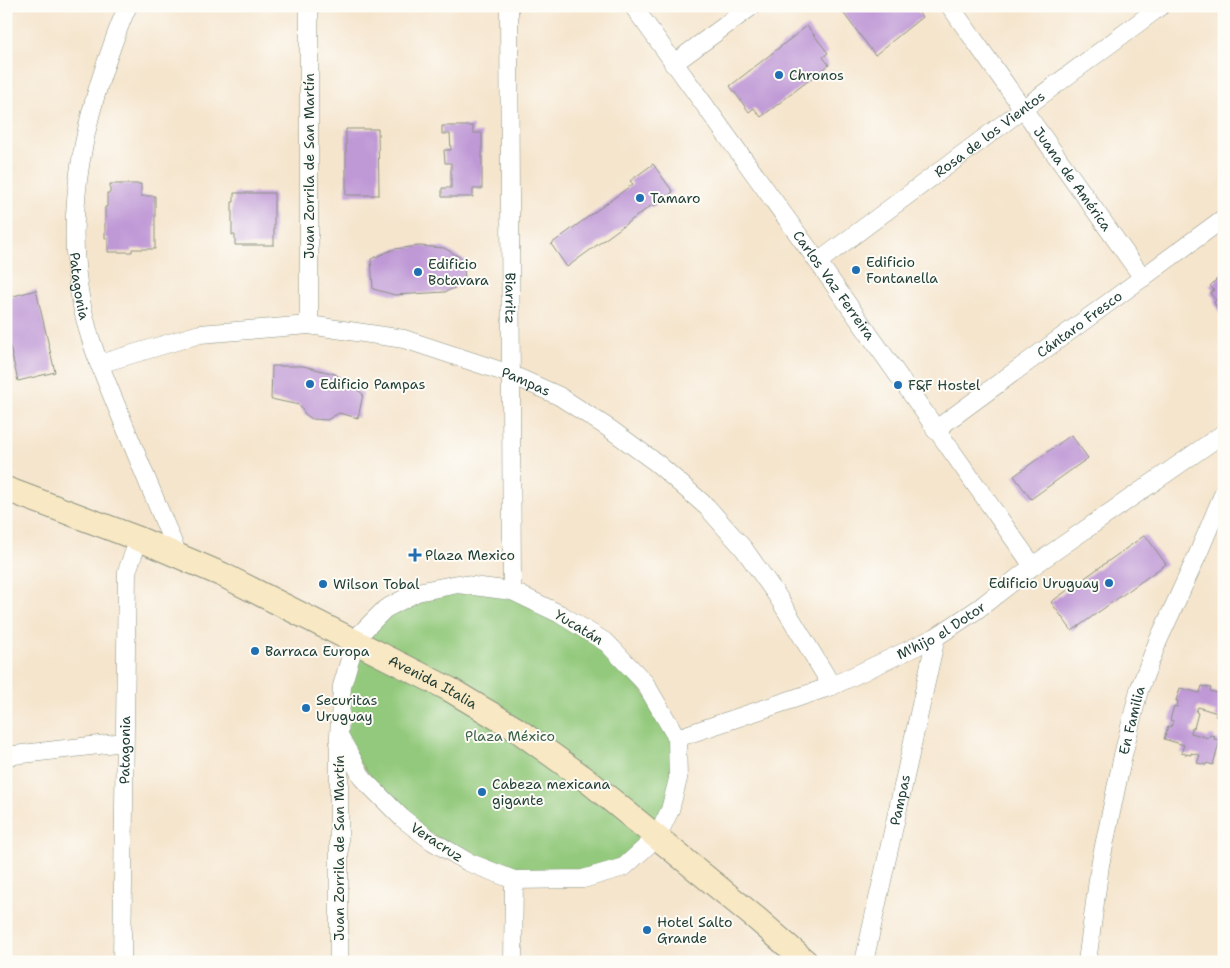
<svg xmlns="http://www.w3.org/2000/svg" width="1230" height="968" viewBox="0 0 1230 968" font-family="'Shantell Sans',sans-serif">
<rect width="100%" height="100%" fill="#fdfcf7"/>
<filter id="ink" filterUnits="userSpaceOnUse"><feTurbulence type="fractalNoise" baseFrequency=".02" numOctaves="2"/><feDisplacementMap in="SourceGraphic" scale="10" xChannelSelector="R" yChannelSelector="G"/><feConvolveMatrix kernelMatrix="1 2 1 2 8 2 1 2 1" color-interpolation-filters="sRGB"/></filter>
<filter id="wash" filterUnits="userSpaceOnUse"><feTurbulence type="fractalNoise" baseFrequency=".0096" numOctaves="4" result="noise"/><feDisplacementMap in="SourceGraphic" scale="20" xChannelSelector="R" yChannelSelector="G"/><feGaussianBlur stdDeviation="1.12" result="paint"/><feColorMatrix in="noise" values="0 0 0 0 0 0 0 0 0 0 0 0 0 0 0 0 0 1.4 0 .05"/><feComposite in="paint" operator="in"/></filter>
<g filter="url(#wash)">
<rect width="100%" height="100%" fill="#f5e5cd"/>
<path fill="#93c97b" stroke="#598358" d="M512 591 607 643 677 738 670 810 624 867 514 880 402 818 339 735 355 642 417 592Z"/>
<g id="blocks">
<g fill="#bf99d6">
<path d="M838 6H914L922 17 875 55Z"/>
<path d="M807 26 828 53 823 57 829 65 761 117 754 108 749 112 730 86Z"/>
<path d="M442 126H473V133H482V189H473V197H442V188H451V163H445L444 150H451L450 134H442Z"/>
<path d="M346 129H378L379 195H346Z"/>
<path d="M653 164 673 192 653 207 652 205 567 267 551 244 633 184 630 181Z"/>
<path d="M110 184H141V196H155V249H132V252H108V238H105V207H107V193H110Z"/>
<path d="M234 193H274V245H235V235H232V202H234Z"/>
<path d="M419 246 444 248 465 260 464 284 445 292 395 295 373 289 371 259 394 249Z"/>
<path d="M1224 272V322L1214 302 1216 300 1210 293 1214 290 1210 286Z"/>
<path d="M36 290 55 372 18 381 6 330V298Z"/>
<path d="M272 366H303L335 374 363 394 358 418 339 413 327 420 312 419 305 414 299 405 271 399Z"/>
<path d="M1071 435 1088 458 1031 499 1014 476Z"/>
<path d="M1145 535 1166 564 1072 631 1051 602Z"/>
<path d="M1202 686 1211 688 1210 691 1218 693 1220 686 1224 687V716L1221 715 1220 718 1215 716 1217 713 1198 707 1196 712 1198 713 1194 728H1192L1191 733 1208 738 1210 735 1215 736 1214 739 1220 740 1213 765 1207 763 1206 765 1197 763 1200 755 1191 753V755L1181 753 1184 745 1164 739 1168 726 1171 727 1173 721 1170 720 1174 706 1177 707 1178 701H1176L1180 688 1200 693Z"/>
</g>
</g>
</g>
<g filter="url(#ink)">
<use href="#blocks" fill-opacity="0" stroke="#8a9180" stroke-width="1"/>
<g fill="none" stroke-linecap="round" stroke-linejoin="round">
<defs>
<g id="street">
<path id="s1" d="M128 6C119 24 113 44 106 63 77 147 62 243 88 330 97 362 111 392 123 422 141 466 160 511 178 555"/>
<path d="M309 6V325"/>
<path id="s2" d="M509 6 512 591"/>
<path id="s3" d="M633 6 818 262 1033 566"/>
<path id="s4" d="M950 6 1143 278"/>
<path d="M673 64 752 6"/>
<path id="s5" d="M818 262 1161 6"/>
<path id="s6" d="M99 364 200 334 309 325 404 339 510 374 559 396 610 429 658 464 707 507 744 549 778 597 832 686"/>
<path id="s7" d="M935 430 1224 218"/>
<path d="M458 584 512 591 560 614 607 643 645 683 677 738 678 779 670 810 657 837 624 867 583 879 514 880 468 862 432 841 402 818 363 779 339 735 342 686 355 642 360 634 385 609 417 592Z"/>
<path id="s8" d="M677 738 832 686 936 637 978 609 1033 566 1224 433"/>
<path d="M6 756 124 742"/>
<path id="s9" d="M122 962 127 571 139 539"/>
<path d="M339 962V738"/>
<path d="M513 962 514 880"/>
<path id="s10" d="M864 962 936 637"/>
<path id="s11" d="M1087 962 1100 865 1123 755 1139 690 1158 641 1198 554 1224 492"/>
</g>
<g id="secondary">
<path id="s12" d="M6 489 139 539 223 575 449 689 516 729 588 781 757 919 806 962"/>
</g>
</defs>
<use href="#street" stroke="#8a9180" stroke-width="19"/>
<use href="#secondary" stroke="#8a9180" stroke-width="26"/>
<use href="#street" stroke="#fff" stroke-width="18"/>
<use href="#secondary" stroke="#f8e8c3" stroke-width="24"/>
</g>
</g>
<g fill="#1f6fb2" stroke="#fdfcf7" stroke-width="2">
<circle cx="779" cy="75" r="5"/>
<circle cx="640" cy="198" r="5"/>
<circle cx="856" cy="270" r="5"/>
<circle cx="418" cy="272" r="5"/>
<circle cx="310" cy="384" r="5"/>
<circle cx="898" cy="385" r="5"/>
<path d="M412.5 547.5h5v5h5v5h-5v5h-5v-5h-5v-5h5z"/>
<circle cx="1109" cy="583" r="5"/>
<circle cx="323" cy="584" r="5"/>
<circle cx="255" cy="651" r="5"/>
<circle cx="306" cy="708" r="5"/>
<circle cx="482" cy="792" r="5"/>
<circle cx="647" cy="930" r="5"/>
</g>
<g text-anchor="middle" stroke-width="4" stroke-linejoin="round" paint-order="stroke">
<g font-size="14" fill="#1f3d34" stroke="#fdfcf7" text-anchor="start">
<text x="789" y="80">Chronos</text>
<text x="650" y="203">Tamaro</text>
<text x="866" y="267">Edificio<tspan x="866" dy="16">Fontanella</tspan></text>
<text x="428" y="269">Edificio<tspan x="428" dy="16">Botavara</tspan></text>
<text x="320" y="389">Edificio Pampas</text>
<text x="908" y="390">F&amp;F Hostel</text>
<text x="425" y="560">Plaza Mexico</text>
<text x="1099" y="588" text-anchor="end">Edificio Uruguay</text>
<text x="333" y="589">Wilson Tobal</text>
<text x="265" y="656">Barraca Europa</text>
<text x="316" y="705">Securitas<tspan x="316" dy="16">Uruguay</tspan></text>
<text x="492" y="789">Cabeza mexicana<tspan x="492" dy="16">gigante</tspan></text>
<text x="657" y="927">Hotel Salto<tspan x="657" dy="16">Grande</tspan></text>
</g>
<g font-size="14" fill="#1f3d34" stroke="#fdfcf7">
<text dy="5" stroke="none"><textPath href="#s5" startOffset="214">Rosa de los Vientos</textPath></text>
<text transform="translate(309 166) rotate(-90)" y="5">Juan Zorrila de San Martín</text>
<text dy="5" stroke="none"><textPath href="#s4" startOffset="212">Juana de América</textPath></text>
<text dy="5" stroke="none"><textPath href="#s3" startOffset="344">Carlos Vaz Ferreira</textPath></text>
<text dy="5" stroke="none"><textPath href="#s1" startOffset="288">Patagonia</textPath></text>
<text dy="5" stroke="none"><textPath href="#s2" startOffset="292">Biarritz</textPath></text>
<text dy="5" stroke="none"><textPath href="#s7" startOffset="179">Cántaro Fresco</textPath></text>
<text dy="5" stroke="none"><textPath href="#s6" startOffset="440">Pampas</textPath></text>
<text transform="translate(579 627) rotate(31)" y="5">Yucatán</text>
<text dy="5" stroke="none"><textPath href="#s8" startOffset="286">M'hijo el Dotor</textPath></text>
<text dy="5" stroke="none"><textPath href="#s12" startOffset="469">Avenida Italia</textPath></text>
<text dy="5" stroke="none"><textPath href="#s11" startOffset="246">En Familia</textPath></text>
<text dy="5" stroke="none"><textPath href="#s9" startOffset="212">Patagonia</textPath></text>
<text dy="5" stroke="none"><textPath href="#s10" startOffset="166">Pampas</textPath></text>
<text transform="translate(437 842) rotate(33)" y="5">Veracruz</text>
<text transform="translate(339 848) rotate(-90)" y="5">Juan Zorrila de San Martín</text>
</g>
<g font-size="14" fill="#3c6046" stroke="#fdfcf7">
<text x="510" y="741">Plaza México</text>
</g>
</g>
<rect width="1230" height="968" fill="none" stroke="#fdfcf7" stroke-width="25"/>
</svg>
